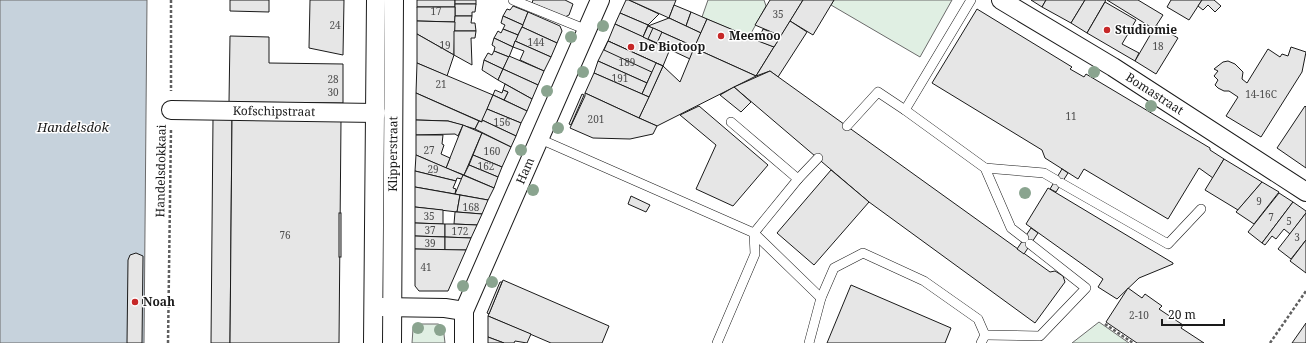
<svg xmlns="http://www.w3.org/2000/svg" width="1306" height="343" viewBox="0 0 1306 343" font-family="'Noto Serif',serif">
<rect width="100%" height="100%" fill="#fff"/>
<g fill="#e0efe3" stroke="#6a6a6a">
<path d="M708 0H764L766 6 749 37 702 17Z"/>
<path d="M834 0H952L920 57 831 5Z"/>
<path d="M1099 322 1129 343H1072Z"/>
<path d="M420 324H438L443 326 445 343H412L413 329Z"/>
</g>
<path fill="#c6d2dc" stroke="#6a6a6a" d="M0 0H147L144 343H0Z"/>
<g fill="#e6e6e6" stroke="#1a1a1a">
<path d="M230 0H269V12L230 11Z"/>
<path d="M310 0H344L343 55 309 48Z"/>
<rect x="417" y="0" width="38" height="7"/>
<rect x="455" y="0" width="21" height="4"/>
<path d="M533 0H565L573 4 569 15 565 17 532 3Z"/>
<path d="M626 0H629L659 14 648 25 620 13Z"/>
<path d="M629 0H676L669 18Z"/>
<path d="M770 0H803L781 36 755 25Z"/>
<path d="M803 0H834L813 35 790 21Z"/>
<path d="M1031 0H1046L1042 7Z"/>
<path d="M1046 0H1085L1071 23 1042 7Z"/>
<path d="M1085 0H1106L1087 33 1071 23Z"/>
<path d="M1107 0H1138L1163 15 1154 29Z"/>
<path d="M1171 0H1202L1189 20 1167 7Z"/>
<path d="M1202 0H1214L1221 6 1215 12 1208 5 1203 10 1198 6Z"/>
<path d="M1105 2 1136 20 1122 44 1139 53 1135 61 1087 33Z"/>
<path d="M455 4H476L475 12H472V16H455Z"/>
<path d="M674 5 691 12 686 26 669 18Z"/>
<path d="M513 6 528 12 523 25 503 16 507 9 510 10Z"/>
<path d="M417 7H455V22L417 21Z"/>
<path d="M977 9 1072 67 1070 69 1084 77 1086 74 1210 148V150L1224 159 1213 178 1199 168 1168 219 1084 169 1078 179 1045 158 1042 150 932 83Z"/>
<path d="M528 12 560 26 562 31 557 43 522 27Z"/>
<path d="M691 12 707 19 701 33 686 26Z"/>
<path d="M620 13 648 25 643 37 615 24Z"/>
<path d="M455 16H472L471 23H475L476 31H454Z"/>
<path d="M503 16 523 25 518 35 503 29 505 25 501 23Z"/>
<path d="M669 18 701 33 695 47 648 26Z"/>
<path d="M707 19 774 47 756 76 694 48Z"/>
<path d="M417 21 455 22 454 55 417 34Z"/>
<path d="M790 21 807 32 778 77 770 71 756 76Z"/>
<path d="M615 24 670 49 663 66 608 41Z"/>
<path d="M1156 25 1178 38 1156 74 1135 61Z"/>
<path d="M648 26 695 47 690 59 643 37Z"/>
<path d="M522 27 557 43 551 57 515 41Z"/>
<path d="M653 28 662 32 657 43 648 39Z"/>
<path d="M503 29 518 35 513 47 494 38 498 31 501 33Z"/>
<path d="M763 29 781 36 774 47 758 41Z"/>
<path d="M454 31H476L475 38H471L472 65 454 55Z"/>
<path d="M417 34 454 55 447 76 417 63Z"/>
<path d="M230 36 269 37V63L343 64V103L229 102Z"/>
<path d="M494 38 513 47 509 57 494 51 495 47 492 45Z"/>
<path d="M515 41 551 57 544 71 520 60 524 51 513 47Z"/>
<path d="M608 41 656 63 647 83 598 61Z"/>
<path d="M608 41 663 66 657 78 655 77 656 74 604 50Z"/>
<path d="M1291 47 1306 52 1302 72 1261 137 1226 116 1238 97 1229 91H1224L1218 88 1215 85 1218 80 1214 76 1218 71 1214 69 1223 62 1228 61 1235 64 1243 72 1242 79 1247 83 1268 49 1280 57 1282 54 1288 56Z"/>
<path d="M694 48 756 76 657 126 639 118 663 66 680 82Z"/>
<path d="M494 51 509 57 503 69 484 60 488 53 492 55Z"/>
<path d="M509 56 544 71 538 85 503 69Z"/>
<path d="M484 60 503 69 498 80 482 70Z"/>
<path d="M598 61 647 83 642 94 594 73Z"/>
<path d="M417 63 493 95 482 122 416 93Z"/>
<path d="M656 63 663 66 649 97 642 94Z"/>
<path d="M503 69 538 85 532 99 498 80Z"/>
<path d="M770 71 1050 272 1055 271 1063 276 1065 282 1035 323 869 202 734 87Z"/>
<path d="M594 73 649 97 639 118 585 93Z"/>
<path d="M505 84 532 99 527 111 504 100 508 92 503 90Z"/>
<path d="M734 87 751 102 741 112 720 95Z"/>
<path d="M495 90 502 93 503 90 508 92 504 100 493 95Z"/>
<path d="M416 93 479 121 475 129 448 121 416 120Z"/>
<path d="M585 93 639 118 657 126 653 134 630 139 593 138 570 128 585 96Z"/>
<path d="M582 94 584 95 571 125 569 124Z"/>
<path d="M493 95 527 111 521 123 487 109Z"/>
<path d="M699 106 768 165 733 206 696 189 716 145 680 115Z"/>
<path d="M1305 106 1306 107V168L1277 148Z"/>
<path d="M487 109 521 123 516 136 482 120Z"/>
<path d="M213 118 232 119 230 343H211Z"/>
<path d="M232 118 341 120 339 343H230Z"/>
<path d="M416 120 448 121 463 125 458 136 455 134 416 135Z"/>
<path d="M482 120 516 136 511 147 475 129 479 121 482 122Z"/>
<path d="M463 125 482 133 464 175 446 168Z"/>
<path d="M482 133 511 147 502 167 473 155Z"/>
<path d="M416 135H443L442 144 444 145 441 154 450 158 446 168 416 155Z"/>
<path d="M416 155 463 175 462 179 457 178 456 181 415 171Z"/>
<path d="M473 155 502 167 498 177 469 165Z"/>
<path d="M1224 159 1262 182 1238 210 1205 190Z"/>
<path d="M469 165 498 177 494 188 464 175Z"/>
<path d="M1062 169 1068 173 1056 192 1050 189Z"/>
<path d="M831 170 869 202 814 265 777 233Z"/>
<path d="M415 171 456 181 453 188 456 189 455 194 415 187Z"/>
<path d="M463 175 494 188 488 200 455 194Z"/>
<path d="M1262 182 1279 192 1254 224 1236 212Z"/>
<path d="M415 187 460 195 457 212 415 207Z"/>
<path d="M1048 188 1173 263V264L1139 278 1117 299 1098 287 1103 279 1026 224Z"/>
<path d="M1279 193 1293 202 1262 243 1248 232Z"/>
<path d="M460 195 488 200 482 214 457 212Z"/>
<path d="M631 196 650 205 646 212 628 204Z"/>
<path d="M1293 202 1306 211V213L1290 234 1284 229 1276 239 1272 236 1265 245 1262 243Z"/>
<path d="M415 207 443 210V224L415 223Z"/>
<path d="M455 212H457L482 214 477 225 454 224Z"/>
<rect x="339" y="213" width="2" height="44"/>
<path d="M1306 213V240L1291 259 1278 249Z"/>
<path d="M415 223 445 224V237L415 236Z"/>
<path d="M445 224H454L477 225 471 238 445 237Z"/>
<path d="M1031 228 1038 233 1024 254 1017 249Z"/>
<path d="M415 236 445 237V250L415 249Z"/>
<path d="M445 237 471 238 466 250H445Z"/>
<path d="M1306 240V273L1290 261Z"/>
<path d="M415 249 466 250 448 291H419L415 286Z"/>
<path d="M136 253 143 256 142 343H127L128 260 130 255Z"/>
<path d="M503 280 609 326 602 343H551L488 316Z"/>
<path d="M500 282H502L489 314 487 313Z"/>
<path d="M851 285 951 328 945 343H827Z"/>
<path d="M1128 288 1142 298 1145 294 1162 306 1159 309 1183 325 1181 328 1204 343H1137L1106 322Z"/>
<path d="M488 316 531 334 527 343 515 341 514 343H504L488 337Z"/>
<path d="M1306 323V343H1292Z"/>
<path d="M488 337 504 343H488Z"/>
</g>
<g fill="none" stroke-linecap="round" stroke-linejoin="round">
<defs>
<g id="service">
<path d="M513 0 587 30"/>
<path d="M905 110 971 0"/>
<path d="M847 126 878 92 905 110 985 168 1011 228 1024 238"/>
<path d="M540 139 754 233 821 298"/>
<path d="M985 168 1044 173 1056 180"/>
<path d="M798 179 818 158"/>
<path d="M1061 183 1168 244 1201 209"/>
<path d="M985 335 1040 336 1086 288 1030 244"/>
<path d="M717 343 755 254 754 233 798 179 731 122"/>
<path d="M809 343 821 298 834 268 863 253 924 281 978 319 985 335 981 343"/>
</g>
<g id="minor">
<path id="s1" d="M1001 0 1113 67 1306 192"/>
<path id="s2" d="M171 110 376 113"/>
<path d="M381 307 445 308 464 311"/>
<path d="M373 343 376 0"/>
<path id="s3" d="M392 343 394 0"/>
<path id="s4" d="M464 343V311L600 0"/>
</g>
</defs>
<use href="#service" stroke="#1a1a1a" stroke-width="10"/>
<use href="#minor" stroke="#1a1a1a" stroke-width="20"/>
<g stroke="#5f5f5f" stroke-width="2.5" stroke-dasharray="3 2" stroke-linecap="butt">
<path d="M171 0V91"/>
<path d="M1105 324 1133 343"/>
<path d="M168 343 171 128"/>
<path d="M1270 343 1306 291"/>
</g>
<use href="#service" stroke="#fff" stroke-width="9"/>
<use href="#minor" stroke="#fff" stroke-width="18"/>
</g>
<g fill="#8aa48f">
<circle cx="603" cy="26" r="6"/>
<circle cx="571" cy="37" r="6"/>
<circle cx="583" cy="72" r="6"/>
<circle cx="1094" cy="72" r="6"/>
<circle cx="547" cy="91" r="6"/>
<circle cx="1151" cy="106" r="6"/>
<circle cx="558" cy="128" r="6"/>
<circle cx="521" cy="150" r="6"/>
<circle cx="533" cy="190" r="6"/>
<circle cx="1025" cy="193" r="6"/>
<circle cx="492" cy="282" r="6"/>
<circle cx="463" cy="286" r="6"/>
<circle cx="418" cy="328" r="6"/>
<circle cx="440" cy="330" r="6"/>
</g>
<g fill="#c62828" stroke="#fff" stroke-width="1.5">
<circle cx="1107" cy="30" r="4"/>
<circle cx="721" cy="36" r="4"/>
<circle cx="631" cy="47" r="4"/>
<circle cx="135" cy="302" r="4"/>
</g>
<g text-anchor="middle" stroke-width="3" stroke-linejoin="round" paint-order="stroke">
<g font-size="10" fill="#4d4d4d">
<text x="436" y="15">17</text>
<text x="778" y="18">35</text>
<text x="335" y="29">24</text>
<text x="536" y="46">144</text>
<text x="445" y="49">19</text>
<text x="1158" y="50">18</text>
<text x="627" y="66">189</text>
<text x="620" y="82">191</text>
<text x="333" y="83">28</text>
<text x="441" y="88">21</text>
<text x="333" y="96">30</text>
<text x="1261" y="98">14-16C</text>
<text x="1071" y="120">11</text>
<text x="596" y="123">201</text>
<text x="502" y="126">156</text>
<text x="429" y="154">27</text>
<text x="492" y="155">160</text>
<text x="486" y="170">162</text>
<text x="433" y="173">29</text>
<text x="1259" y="205">9</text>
<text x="471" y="211">168</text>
<text x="429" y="220">35</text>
<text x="1271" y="221">7</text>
<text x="1289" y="225">5</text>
<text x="430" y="234">37</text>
<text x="460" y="235">172</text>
<text x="285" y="239">76</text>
<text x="1297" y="241">3</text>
<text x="430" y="247">39</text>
<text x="426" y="271">41</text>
<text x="1139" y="319">2-10</text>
</g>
<g font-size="12" font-weight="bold" fill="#1a1a1a" stroke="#fff" text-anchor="start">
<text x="1115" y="34">Studiomie</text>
<text x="729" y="40">Meemoo</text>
<text x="639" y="51">De Biotoop</text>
<text x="143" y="306">Noah</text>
</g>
<g font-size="12" fill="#1a1a1a" stroke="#fff">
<text dy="4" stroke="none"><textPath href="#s1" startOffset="180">Bomastraat</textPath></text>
<text dy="4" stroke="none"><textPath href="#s2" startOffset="103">Kofschipstraat</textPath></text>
<text dy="4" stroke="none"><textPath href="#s3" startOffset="189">Klipperstraat</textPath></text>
<text transform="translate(161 171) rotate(-89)" y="4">Handelsdokkaai</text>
<text dy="4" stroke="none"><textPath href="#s4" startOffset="185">Ham</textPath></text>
</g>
<g font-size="13" font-style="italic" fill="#1a1a1a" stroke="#fff">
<text x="73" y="132">Handelsdok</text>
</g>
</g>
<path d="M1162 319v6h62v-6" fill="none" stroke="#1a1a1a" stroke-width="2"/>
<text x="1168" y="319" font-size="12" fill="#1a1a1a" stroke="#ffffff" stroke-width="3" paint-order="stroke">20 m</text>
</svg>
